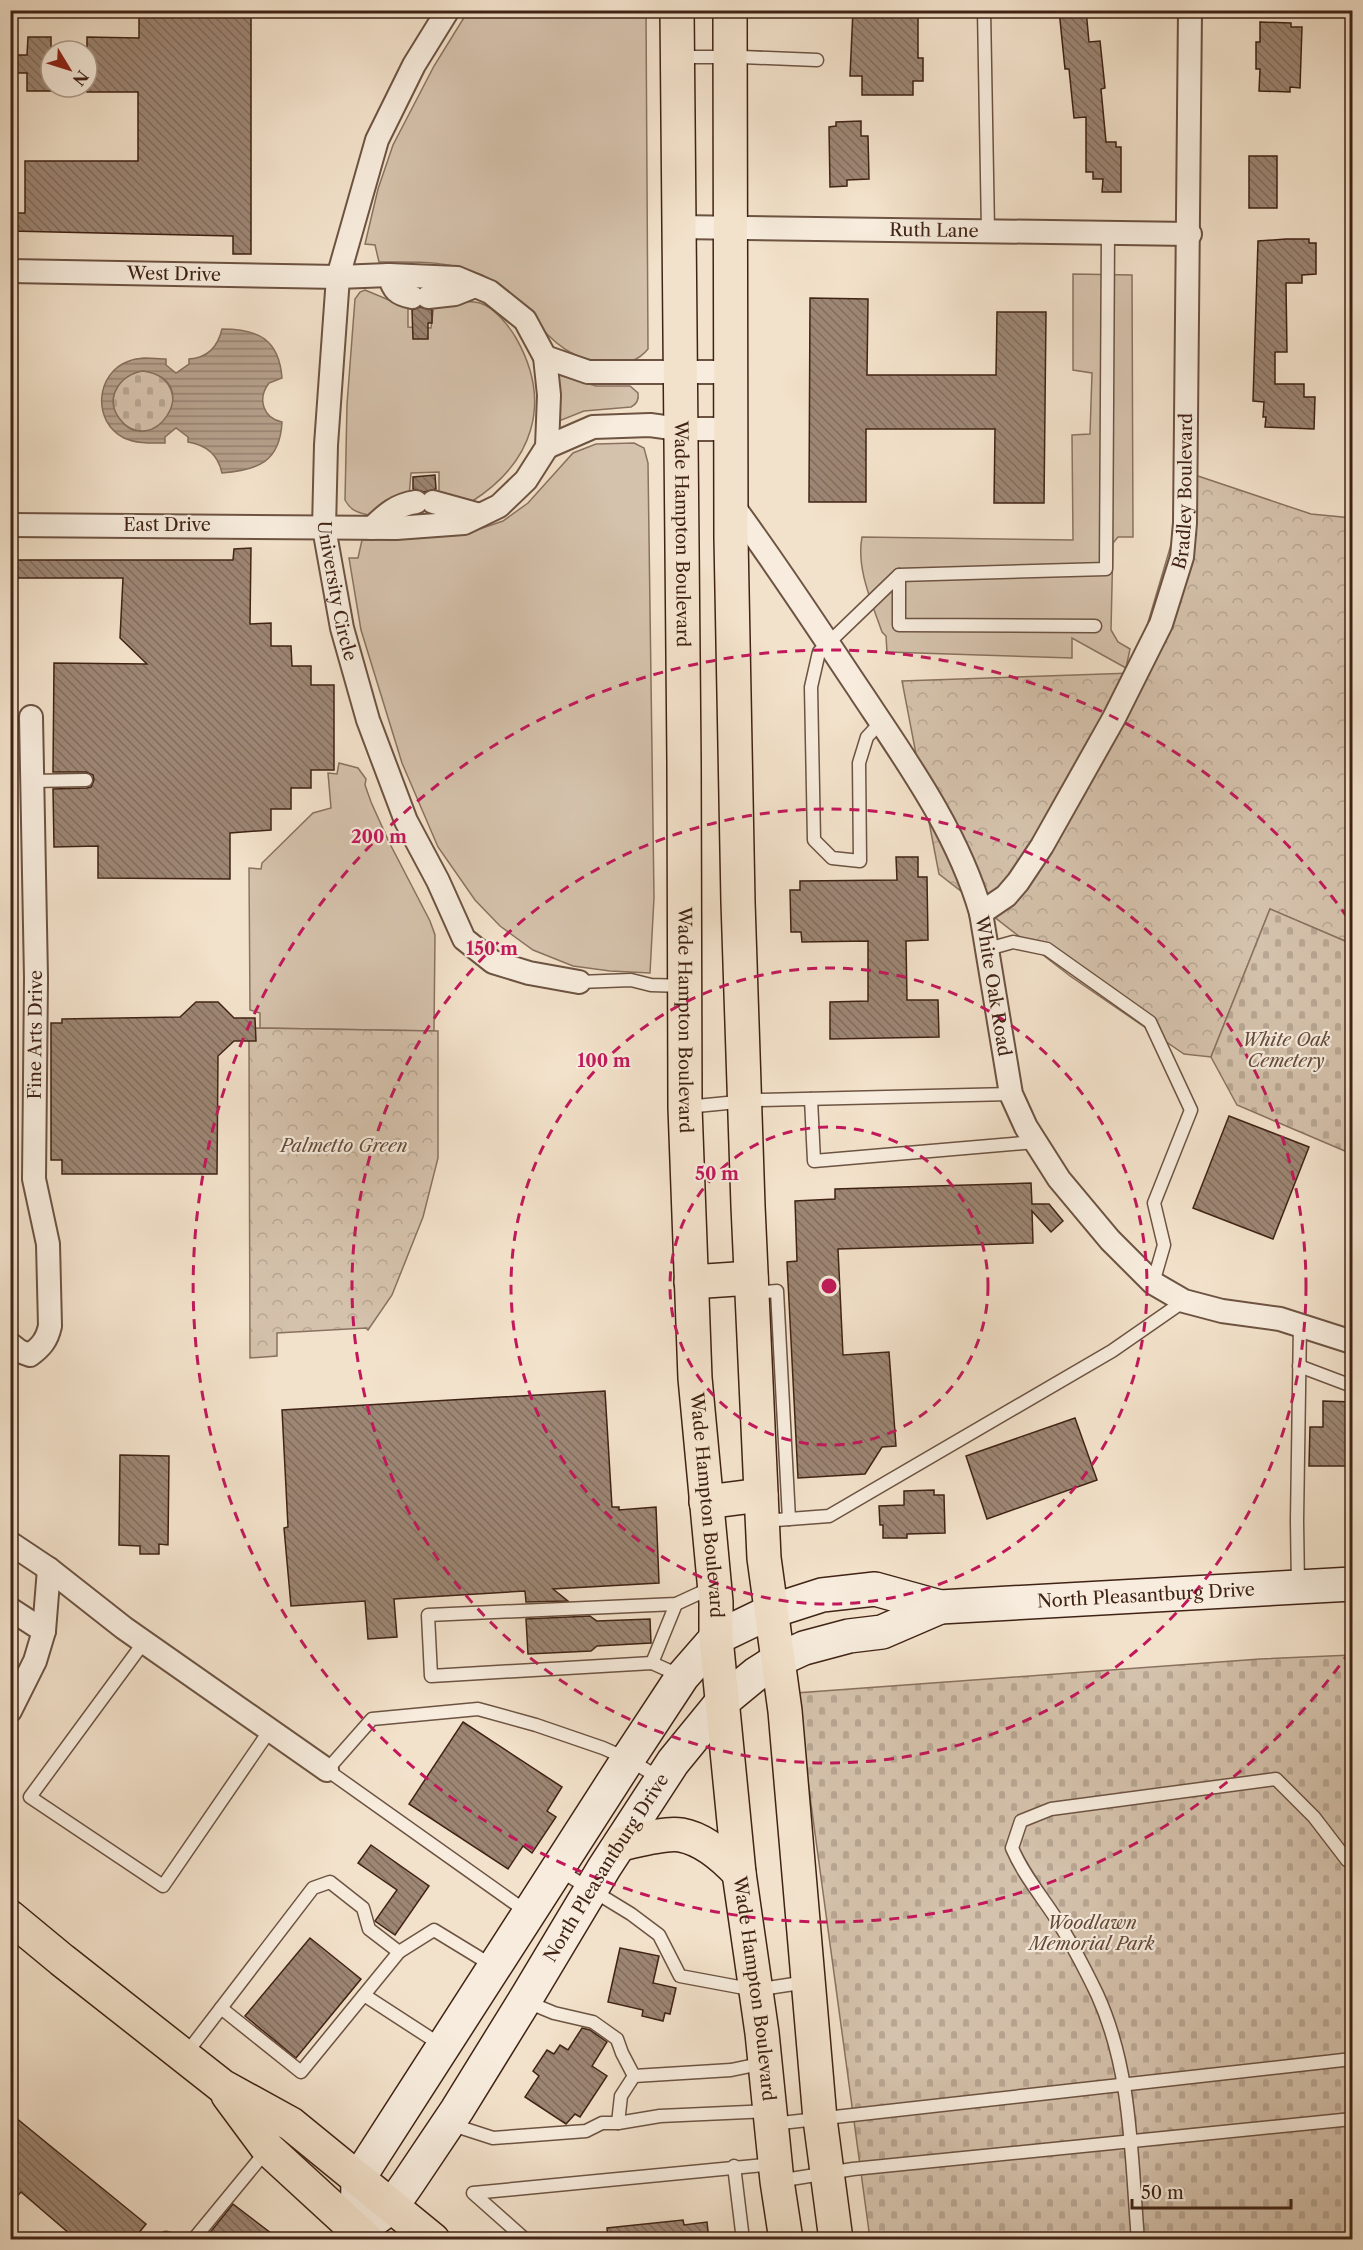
<svg xmlns="http://www.w3.org/2000/svg" width="1363" height="2250" viewBox="0 0 1363 2250" font-family="'Libre Caslon Text',serif">
<defs>
<pattern id="forest-crowns" width="20" height="18" patternUnits="userSpaceOnUse" patternTransform="scale(1.5)"><rect width="20" height="18" fill="#d5c2ac"/><path d="M2 6a3 3 0 1 1 6 0M12 15a3 3 0 1 1 6 0" fill="none" stroke="#b8a693"/></pattern>
<pattern id="cemetery-stones" width="16" height="16" patternUnits="userSpaceOnUse" patternTransform="scale(1.5)"><rect width="16" height="16" fill="#d5c2ac"/><path d="M2 7V4a2 2 0 0 1 4 0v3zM10 15v-3a2 2 0 0 1 4 0v3z" fill="#b8a693"/></pattern>
<pattern id="water-rules" width="6" height="5" patternUnits="userSpaceOnUse" patternTransform="scale(1.5)"><rect width="6" height="5" fill="#b6a18d"/><path d="M0 2.5h6" fill="none" stroke="#958372"/></pattern>
<pattern id="building-back-hatch" width="6" height="6" patternUnits="userSpaceOnUse" patternTransform="scale(1.5)"><rect width="6" height="6" fill="#9d8674"/><path d="M-1 5l2 2M0 0l6 6M5-1l2 2" fill="none" stroke="#816d5e"/></pattern>
</defs>
<rect width="100%" height="100%" fill="#f3e2cb"/>
<filter id="stains"><feTurbulence type="fractalNoise" baseFrequency=".00333" numOctaves="4"/><feColorMatrix values="0 0 0 0 .2 0 0 0 0 .09 0 0 0 0 .02 0 0 0 .5 -.17"/></filter>
<radialGradient id="worn" r=".72"><stop offset=".6" stop-color="#630" stop-opacity="0"/><stop offset="1" stop-color="#630" stop-opacity=".3"/></radialGradient>
<g fill="#d5c2ac" stroke="#8a7260" stroke-width="1.5">
<path d="M468 11H646L648 349C638 361 630 362 615 362 543 364 538 302 482 275 450 260 414 262 379 262L375 245 365 244 378 189 393 145 434 66Z"/>
<path d="M1073 274 1132 275 1133 537H1118L1113 543 1111 630 1118 642 1130 649 1126 668 1072 638V658L887 652 886 636 882 632C872 603 856 568 862 537L1073 540 1072 435 1090 434 1092 373 1073 370Z"/>
<path d="M365 290 396 303H408V327L431 328 434 303C446 303 469 299 480 303 494 307 509 326 516 338 553 403 533 463 471 502L439 494V472L411 473 409 497 377 509 368 515C357 512 351 511 345 500L347 404 355 299 360 292Z"/>
<path d="M556 374 596 386H630L638 393C639 399 637 404 631 407L584 411 559 421Z"/>
<path d="M634 443 644 448 648 463 654 898 650 973 610 971 573 966 533 950 500 926 475 900 438 847 402 763 361 630 349 558H358L362 540 462 535 503 521 528 503 573 453 596 444Z"/>
<path d="M339 763 358 768 366 779 365 785 371 802 389 842 430 921 435 935 434 1031 260 1028V1013L250 1010 249 868 261 869 262 863 313 813 331 808 328 773 337 774Z"/>
</g>
<g fill="url(#forest-crowns)" stroke="#8a7260" stroke-width="1.5">
<path d="M1192 474 1311 514 1352 518V944L1270 909 1211 1057 1184 1054 1070 976 939 874 902 681 1133 673Z"/>
<path d="M255 1028 438 1031V1158L423 1217 392 1295 368 1330 366 1328 277 1333V1356L250 1358 249 1041Z"/>
</g>
<g fill="url(#cemetery-stones)" stroke="#8a7260" stroke-width="1.5">
<circle cx="143" cy="401" r="30"/>
<path d="M1270 909 1352 944V1154L1237 1105 1211 1057Z"/>
<path d="M1352 1655V2239H870L796 1693 1260 1659Z"/>
</g>
<path fill="url(#water-rules)" stroke="#876f5d" stroke-width="1.5" fill-rule="evenodd" d="M222 329C258 329 279 339 282 378L269 383C257 399 263 418 282 422 280 462 258 470 222 473 218 455 207 445 188 442V437L176 428 165 437V443C152 443 137 444 124 438 92 422 95 373 129 361 140 356 154 359 166 359V365L176 373 189 364V359C208 358 218 346 222 329ZM143 371C208 381 151 463 119 418 104 397 121 374 143 371Z"/>
<g fill="url(#building-back-hatch)" stroke="#402315" stroke-width="1.5">
<path d="M139 10H251V254H233V236L10 231V213H25V161H138V92H87V37L139 38Z"/>
<path d="M853 10H918V58H923V81H913V95H862V76H850Z"/>
<path d="M1059 10H1086L1089 42 1100 41 1105 88 1101 89 1106 142H1116V147H1121V192H1102L1103 179H1093V172H1086V117L1074 118 1069 69H1065Z"/>
<path d="M1260 22 1291 23V27H1302L1300 88 1290 87V92L1259 91 1260 69H1256V42H1260Z"/>
<path d="M28 37H51V91H27V73H10V55H27Z"/>
<path d="M861 121V136H868L869 179 847 180V186L830 187 829 127 836 126V122Z"/>
<rect x="1249" y="156" width="28" height="52"/>
<path d="M1286 239H1309V243H1316V274L1302 275V283H1286L1287 352H1275V384H1304V397H1315L1314 429 1265 427 1266 417H1263L1264 402 1253 401 1258 241Z"/>
<path d="M810 298 868 299 867 375H996L997 312H1046L1044 503H994L995 429H866V502H809Z"/>
<path d="M420 307 432 310V323H428V339H413L412 310Z"/>
<path d="M435 475 436 489 424 492 413 489V477Z"/>
<path d="M251 548 250 624 271 623V646H291L292 666H311V685H334V770H311V788H291V809H271V830L230 833V879L98 878V846L54 847 53 789 87 788 91 787 94 780 93 775 86 772H53L54 663 147 664 120 638 123 578H10V560H233L234 549Z"/>
<path d="M896 857H918V877H927L928 940 906 941 907 1000H938L939 1037 830 1039V1002L868 1001V941L802 942 801 932H791L790 890H800V881L897 880Z"/>
<path d="M196 1002H218L234 1018H255L256 1041H234L218 1056 217 1174H62V1160H51V1023H62V1019L180 1017Z"/>
<path d="M1229 1116 1309 1147 1273 1239 1193 1208Z"/>
<path d="M1031 1183 1032 1204H1049L1063 1221 1051 1232 1032 1211 1033 1243 838 1249 843 1355 889 1352 896 1446 882 1447 865 1474 798 1478 787 1262 797 1261 795 1201 835 1199V1189Z"/>
<path d="M605 1391 612 1507H619V1510L656 1507 659 1583 553 1589 568 1601 526 1602 525 1591 394 1599 397 1637 368 1639 365 1601 291 1606 284 1528 288 1527 282 1410Z"/>
<path d="M1323 1401 1353 1402V1466H1309L1310 1427H1323Z"/>
<path d="M1075 1418 1097 1480 987 1519 966 1456Z"/>
<path d="M120 1455 169 1456 168 1545 159 1544V1554H140V1546L119 1545Z"/>
<path d="M934 1490V1495H944L945 1533 907 1534V1538H883V1525H880L879 1506 904 1505V1491Z"/>
<path d="M590 1616 597 1621 650 1619 651 1643 597 1646 591 1651 528 1654 526 1619Z"/>
<path d="M463 1722 562 1787 547 1811 556 1817 532 1853 523 1846 508 1869 409 1804Z"/>
<path d="M371 1845 429 1886 395 1935 375 1921 397 1890 358 1863Z"/>
<path d="M310 1938 361 1979 296 2058 245 2016Z"/>
<path d="M620 1948 659 1956 653 1983 676 1988 670 2014 665 2013 663 2021 642 2016 643 2010 608 2002Z"/>
<path d="M582 2028 590 2030 607 2042 592 2066 607 2076 580 2117 575 2114 566 2124 525 2097 539 2076 533 2071 547 2050 554 2054 560 2045 568 2050Z"/>
<path d="M10 2113 146 2224 133 2240H77L21 2192 10 2204Z"/>
<path d="M233 2204 280 2240H204Z"/>
<path d="M683 2220 684 2225 707 2222 709 2240H608L607 2228Z"/>
</g>
<g fill="none" stroke-linecap="round" stroke-linejoin="round">
<defs>
<g id="service">
<path d="M984 10 988 231"/>
<path d="M680 57H742L817 60"/>
<path d="M899 575V625L1095 626"/>
<path d="M881 722 867 737 859 763 860 861 832 858 814 840 811 687 819 652 899 575 1106 569 1108 233"/>
<path d="M32 781 86 780"/>
<path d="M988 949 1013 942 1047 949 1150 1022 1191 1110 1154 1203 1164 1245 1153 1283"/>
<path d="M579 982 631 980 651 985 685 986"/>
<path d="M811 1099 814 1161 1035 1142"/>
<path d="M686 1107 758 1100 1011 1094"/>
<path d="M754 1293 777 1291 789 1519"/>
<path d="M1299 1366 1352 1386"/>
<path d="M763 1521 829 1516 1112 1351 1184 1301"/>
<path d="M1298 1587 1297 1521 1300 1324"/>
<path d="M144 1642 30 1797 163 1886 270 1730"/>
<path d="M652 1663 676 1604"/>
<path d="M681 1676 652 1663 431 1676 428 1615 676 1604 713 1587"/>
<path d="M559 1870 631 1914 659 1935 680 1976 755 1990 807 1982"/>
<path d="M527 1912 327 1770 372 1719 478 1709 536 1725 603 1748 628 1759 661 1779"/>
<path d="M364 1995 441 2045"/>
<path d="M525 2001 554 2013 593 2022 617 2039 622 2053 634 2076 731 2070 764 2063"/>
<path d="M221 2008 301 2072 399 1952"/>
<path d="M185 2055 313 1888 330 1882 363 1908 369 1929 399 1952 434 1930 493 1966"/>
<path d="M450 2122 459 2127 493 2138 586 2131 602 2123H618L660 2116 768 2111"/>
<path d="M618 2123 621 2096 634 2076"/>
<path d="M772 2124 1352 2059"/>
<path d="M734 2166 743 2240"/>
<path d="M778 2181 853 2169 1352 2119"/>
<path d="M166 2238 171 2240"/>
<path d="M193 2240 267 2150"/>
<path d="M526 2240 473 2193 774 2164"/>
<path d="M1138 2240C1131 2157 1132 2070 1097 1994 1084 1967 1071 1942 1055 1917 1040 1894 1023 1874 1012 1848L1021 1821 1051 1809 1276 1779 1314 1817 1347 1860 1352 1862"/>
</g>
<g id="minor">
<path id="s1" d="M448 10 414 65 377 140 338 277 326 445 324 528 342 628 368 720 406 821 438 881 464 939 493 962 529 973 579 982"/>
<path id="s2" d="M678 227 1190 234"/>
<path id="s3" d="M10 271 338 277 389 275 457 278 490 292 525 320 545 357 549 395 547 447 526 480 499 506 464 523 396 528 10 525"/>
<path d="M389 275C393 290 397 294 412 297"/>
<path d="M428 297 455 294 475 286"/>
<path d="M545 357 588 372H730"/>
<path d="M547 447 593 427 650 425 679 429H731"/>
<path d="M433 502 480 515"/>
<path id="s4" d="M731 503C777 565 819 630 862 694 908 763 958 833 981 913L1011 1094 1026 1127 1059 1179 1110 1240 1153 1283 1184 1301 1222 1311 1280 1319 1352 1342"/>
<path d="M372 528C386 514 396 505 416 502"/>
<path id="s5" d="M981 913 1006 896 1018 882 1042 846 1114 718 1161 624 1182 557 1185 523 1190 10"/>
<path id="s6" d="M10 1344 19 1351 30 1355C41 1347 47 1340 50 1326L48 1244 34 1179 36 978 31 717"/>
<path d="M10 1543 49 1569 124 1628 327 1770"/>
<path d="M10 1609 44 1631"/>
<path d="M10 1711 35 1661 44 1631 49 1569"/>
</g>
<g id="secondary">
<path id="s7" d="M369 2223 392 2206 408 2183 457 2110 528 1995 604 1868 673 1762 722 1702 756 1674 778 1660 804 1648 849 1636 882 1632 940 1607"/>
<path id="s8" d="M357 2232 358 2179 628 1759 682 1677 716 1638 772 1611 822 1595 875 1589 940 1607 1352 1584"/>
</g>
<g id="primary">
<path id="s9" d="M677 10 684 762 685 1107 695 1378 716 1602V1638L739 1873 762 2033 777 2181 786 2240"/>
<path d="M730 10 731 538 738 902 748 1206 764 1558 785 1711 820 2119 836 2240"/>
<path d="M691 1282 751 1278"/>
<path d="M706 1502 761 1495"/>
<path d="M620 1844C635 1841 666 1832 681 1835 703 1839 724 1857 739 1873"/>
<path d="M10 1917 62 1960 222 2086 291 2124 433 2240"/>
<path d="M228 2095 268 2149 367 2240"/>
</g>
</defs>
<use href="#service" stroke="#6d5342" stroke-width="15"/>
<use href="#minor" stroke="#6d5342" stroke-width="26"/>
<use href="#secondary" stroke="#402315" stroke-width="36"/>
<use href="#primary" stroke="#402315" stroke-width="36"/>
<use href="#service" stroke="#f7ecdd" stroke-width="12"/>
<use href="#minor" stroke="#f7ecdd" stroke-width="22"/>
<use href="#secondary" stroke="#f7ecdd" stroke-width="33"/>
<use href="#primary" stroke="#f3e2cb" stroke-width="33"/>
</g>
<g fill="none" stroke="#c2185b" stroke-width="3" stroke-dasharray="10 8">
<circle cx="829" cy="1286" r="159"/>
<circle cx="829" cy="1286" r="318"/>
<circle cx="829" cy="1286" r="477"/>
<path d="M1350 1651A636 636 0 1 1 1350 921"/>
</g>
<g text-anchor="middle" stroke-width="4.5" stroke-linejoin="round" paint-order="stroke">
<g font-size="18" fill="#402315" stroke="#f7ecdd">
<text dy="6" stroke="none"><textPath href="#s2" startOffset="256">Ruth Lane</textPath></text>
<text dy="6" stroke="none"><textPath href="#s3" startOffset="164">West Drive</textPath></text>
<text dy="6" stroke="none"><textPath href="#s5" startOffset="480">Bradley Boulevard</textPath></text>
<text x="167" y="531">East Drive</text>
<text dy="6" stroke="none"><textPath href="#s9" startOffset="524">Wade Hampton Boulevard</textPath></text>
<text dy="6" stroke="none"><textPath href="#s1" startOffset="606">University Circle</textPath></text>
<text dy="6" stroke="none"><textPath href="#s4" startOffset="556">White Oak Road</textPath></text>
<text dy="6" stroke="none"><textPath href="#s9" startOffset="1010">Wade Hampton Boulevard</textPath></text>
<text dy="6" stroke="none"><textPath href="#s6" startOffset="352">Fine Arts Drive</textPath></text>
<text dy="6" stroke="none"><textPath href="#s9" startOffset="1496">Wade Hampton Boulevard</textPath></text>
<text dy="6" stroke="none"><textPath href="#s8" startOffset="1144">North Pleasantburg Drive</textPath></text>
<text dy="6" stroke="none"><textPath href="#s7" startOffset="429">North Pleasantburg Drive</textPath></text>
<text dy="6" stroke="none"><textPath href="#s9" startOffset="1982">Wade Hampton Boulevard</textPath></text>
</g>
<g font-size="18" font-style="italic" fill="#654b3b" stroke="#f7ecdd">
<text x="1286" y="1046">White Oak<tspan x="1286" dy="21">Cemetery</tspan></text>
<text x="344" y="1152">Palmetto Green</text>
<text x="1092" y="1929">Woodlawn<tspan x="1092" dy="21">Memorial Park</tspan></text>
</g>
</g>
<circle cx="829" cy="1286" r="9" fill="#c2185b" stroke="#f7ecdd" stroke-width="3"/>
<g font-size="18" text-anchor="middle" font-weight="bold" fill="#c2185b" stroke="#f7ecdd" stroke-width="4.5" stroke-linejoin="round" paint-order="stroke">
<text x="379" y="843">200 m</text>
<text x="492" y="955">150 m</text>
<text x="604" y="1067">100 m</text>
<text x="717" y="1180">50 m</text>
</g>
<rect width="1363" height="2250" fill="none" stroke="#f3e2cb" stroke-width="36"/>
<rect x="12" y="12" width="1339" height="2226" fill="none" stroke="#402315" stroke-width="3"/>
<rect x="18" y="18" width="1327" height="2214" fill="none" stroke="#402315" stroke-width="1.5"/>
<g transform="translate(69 69) rotate(128)"><circle r="28" fill="#f7ecdd" stroke="#ae9c8d" stroke-width="1.5"/>
<path d="M0-4.5L10 22L0 15L-10 22Z" fill="#8f2418"/>
<text y="-9" font-size="16" font-weight="bold" text-anchor="middle" fill="#402315">N</text>
</g>
<path d="M1132 2199v9h159v-9" fill="none" stroke="#402315" stroke-width="3"/>
<text x="1141" y="2199" font-size="18" fill="#402315" stroke="#f7ecdd" stroke-width="4.5" paint-order="stroke">50 m</text>
<rect width="100%" height="100%" filter="url(#stains)"/>
<rect width="100%" height="100%" fill="url(#worn)"/>
</svg>
